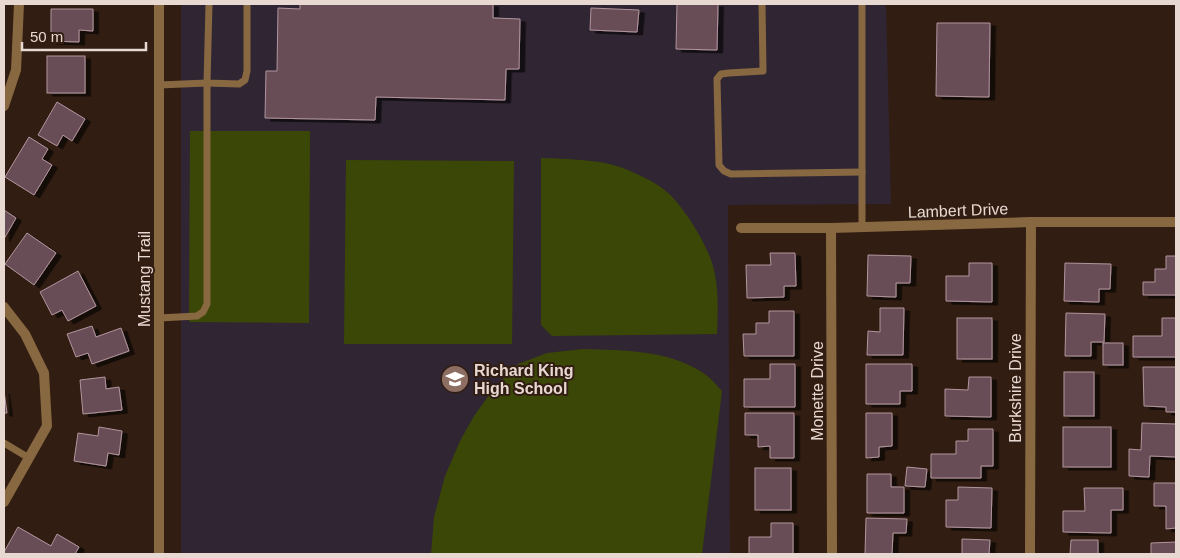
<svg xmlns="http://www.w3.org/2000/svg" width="1180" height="558" viewBox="0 0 1180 558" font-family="Arial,sans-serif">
<defs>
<filter id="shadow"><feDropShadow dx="5.5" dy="3" stdDeviation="0" flood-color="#0009"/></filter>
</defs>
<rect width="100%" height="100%" fill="#311d12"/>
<path fill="#302533" d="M181 4H886L891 204 728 205 730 554H181Z"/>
<g fill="#3b4706">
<path d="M190 131H310L309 323 189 322Z"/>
<path d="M541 158C567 159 595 159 620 167 636 173 654 181 667 192 684 207 707 244 713 266 719 288 718 312 717 334L552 336 541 325Z"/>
<path d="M346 160 514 161 512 344H344Z"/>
<path d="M583 349C623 350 672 350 706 375 712 379 717 386 722 391L702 554H431L434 517 445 476 460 441 474 416 494 388 518 364 547 353Z"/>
</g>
<g fill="#684d56" stroke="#b2959e" filter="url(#shadow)">
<path d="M300 4H493V18L520 19 519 69H506L505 100 376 97 375 120 265 118 266 71H277L278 8 300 9Z"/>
<path d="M677 4H718L717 50 676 49Z"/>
<path d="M591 8 639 10 637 32 590 30Z"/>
<path d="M51 9H93V31L79 30V42L51 41Z"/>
<path d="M937 23H990L989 97 936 96Z"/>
<rect x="47" y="56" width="38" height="37"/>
<path d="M57 102 85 119 72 141 63 135 57 146 38 135Z"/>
<path d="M29 137 48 149 42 159 52 165 34 195 5 177Z"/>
<path d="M4 210 16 218 4 239Z"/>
<path d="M27 233 56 253 34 285 5 264Z"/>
<path d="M770 253H795L796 286H784V297L747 298 746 265H771Z"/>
<path d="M868 255 911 256 910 283H896V297L867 296Z"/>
<path d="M1166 256H1176V295H1143V282H1155V269H1166Z"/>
<path d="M969 263H992V302L946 301V276H969Z"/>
<path d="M1065 263 1111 264 1110 289H1099V302L1064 301Z"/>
<path d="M78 271 96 306 68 321 62 310 52 315 40 292Z"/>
<path d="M880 308H904L903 355H867L868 331 880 332Z"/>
<path d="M769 311H794V356H744L743 334H756V323H769Z"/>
<path d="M1066 313 1105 314 1104 342H1091V356H1065Z"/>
<rect x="957" y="318" width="35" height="41"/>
<path d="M1162 318H1176V357H1133V336H1162Z"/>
<path d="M92 326 96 337 121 328 129 351 92 364 88 353 76 357 67 334Z"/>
<rect x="1103" y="343" width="20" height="22"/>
<path d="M770 364H795V407H744V379H770Z"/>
<path d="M866 364H912V391H900V404H866Z"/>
<path d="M1143 367H1176V412H1166V407L1144 406Z"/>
<rect x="1064" y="372" width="30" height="44"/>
<path d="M105 377 106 389 119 387 122 410 83 414 80 380Z"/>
<path d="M969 377H991V417L945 416V389L968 390Z"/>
<path d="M4 391 7 413H4Z"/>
<path d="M745 413H794V458H770V446L758 447V435H745Z"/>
<path d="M866 413H892V446L879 447V457L866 458Z"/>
<path d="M1142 423 1176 424V457L1150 456 1149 477 1129 476V449L1141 450Z"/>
<path d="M99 427 122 431 119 455 108 453 106 466 74 461 78 433 98 436Z"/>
<rect x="1063" y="427" width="48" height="40"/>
<path d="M968 429H993V466H981V478H931V454H956V441H968Z"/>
<path d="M907 467 927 469 925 487 905 486Z"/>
<rect x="755" y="468" width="36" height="42"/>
<path d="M867 474H891V487H904V513H867Z"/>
<path d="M1154 483H1176V528L1166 529V506H1154Z"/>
<path d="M958 487 992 488 991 528 946 527V500H958Z"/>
<path d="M1084 488H1123V510H1111V533L1063 532V511H1085Z"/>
<path d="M866 518 907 519 906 533H893L892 554H865Z"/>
<path d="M771 523H793V554H749V537H771Z"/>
<path d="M18 527 51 546 57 534 79 547 75 554H4V552Z"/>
<path d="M962 539 990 540 989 554H962Z"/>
<path d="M1071 540H1098V554H1070Z"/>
<path d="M1176 542V554H1151V543Z"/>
</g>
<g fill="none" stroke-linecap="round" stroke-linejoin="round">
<g stroke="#886841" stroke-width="7">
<path d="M209 4 207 83 239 84 245 80 247 71V4"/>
<path d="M762 4 763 71 729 73 721 74 717 79 719 165 724 171 731 174 862 172"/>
<path d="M159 85 207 83V304L203 312 197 316 159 318"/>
<path d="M862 228V4"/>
<path d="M4 443 29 458"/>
</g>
<g stroke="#886841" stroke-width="10">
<path d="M159 4V554"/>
<path d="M4 106 16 70 19 4"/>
<path d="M741 228H831L1031 222H1176"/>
<path d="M831 228 832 554"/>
<path d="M4 307 25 334 44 373 47 426 4 502"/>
<path d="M1030 554 1031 222"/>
</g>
</g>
<defs>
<symbol id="school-disc" viewBox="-11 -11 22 22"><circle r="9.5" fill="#8d6e63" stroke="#311d12"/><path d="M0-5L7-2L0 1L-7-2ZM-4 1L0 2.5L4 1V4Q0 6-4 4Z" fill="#fff"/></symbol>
</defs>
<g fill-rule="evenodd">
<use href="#school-disc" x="439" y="363" width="32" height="32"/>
</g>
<g text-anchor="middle" stroke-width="4" stroke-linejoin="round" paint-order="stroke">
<g font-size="16" fill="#e7d8d1" stroke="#311d12">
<text transform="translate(958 210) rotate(-2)" y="6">Lambert Drive</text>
<text transform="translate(144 279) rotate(-90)" y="6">Mustang Trail</text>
<text transform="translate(1015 388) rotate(-90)" y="6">Burkshire Drive</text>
<text transform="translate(817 391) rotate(-90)" y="6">Monette Drive</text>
</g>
<g font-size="16" font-weight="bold" fill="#e7d8d1" stroke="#311d12" text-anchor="start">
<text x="474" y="376">Richard King<tspan x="474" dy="18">High School</tspan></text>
</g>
</g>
<rect width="1180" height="558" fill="none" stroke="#e7d8d1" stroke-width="10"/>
<path d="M22 42v8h124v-8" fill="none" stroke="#e7d8d1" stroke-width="2.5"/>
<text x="30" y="42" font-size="15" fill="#e7d8d1" stroke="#311d12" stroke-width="4" paint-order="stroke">50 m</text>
</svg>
